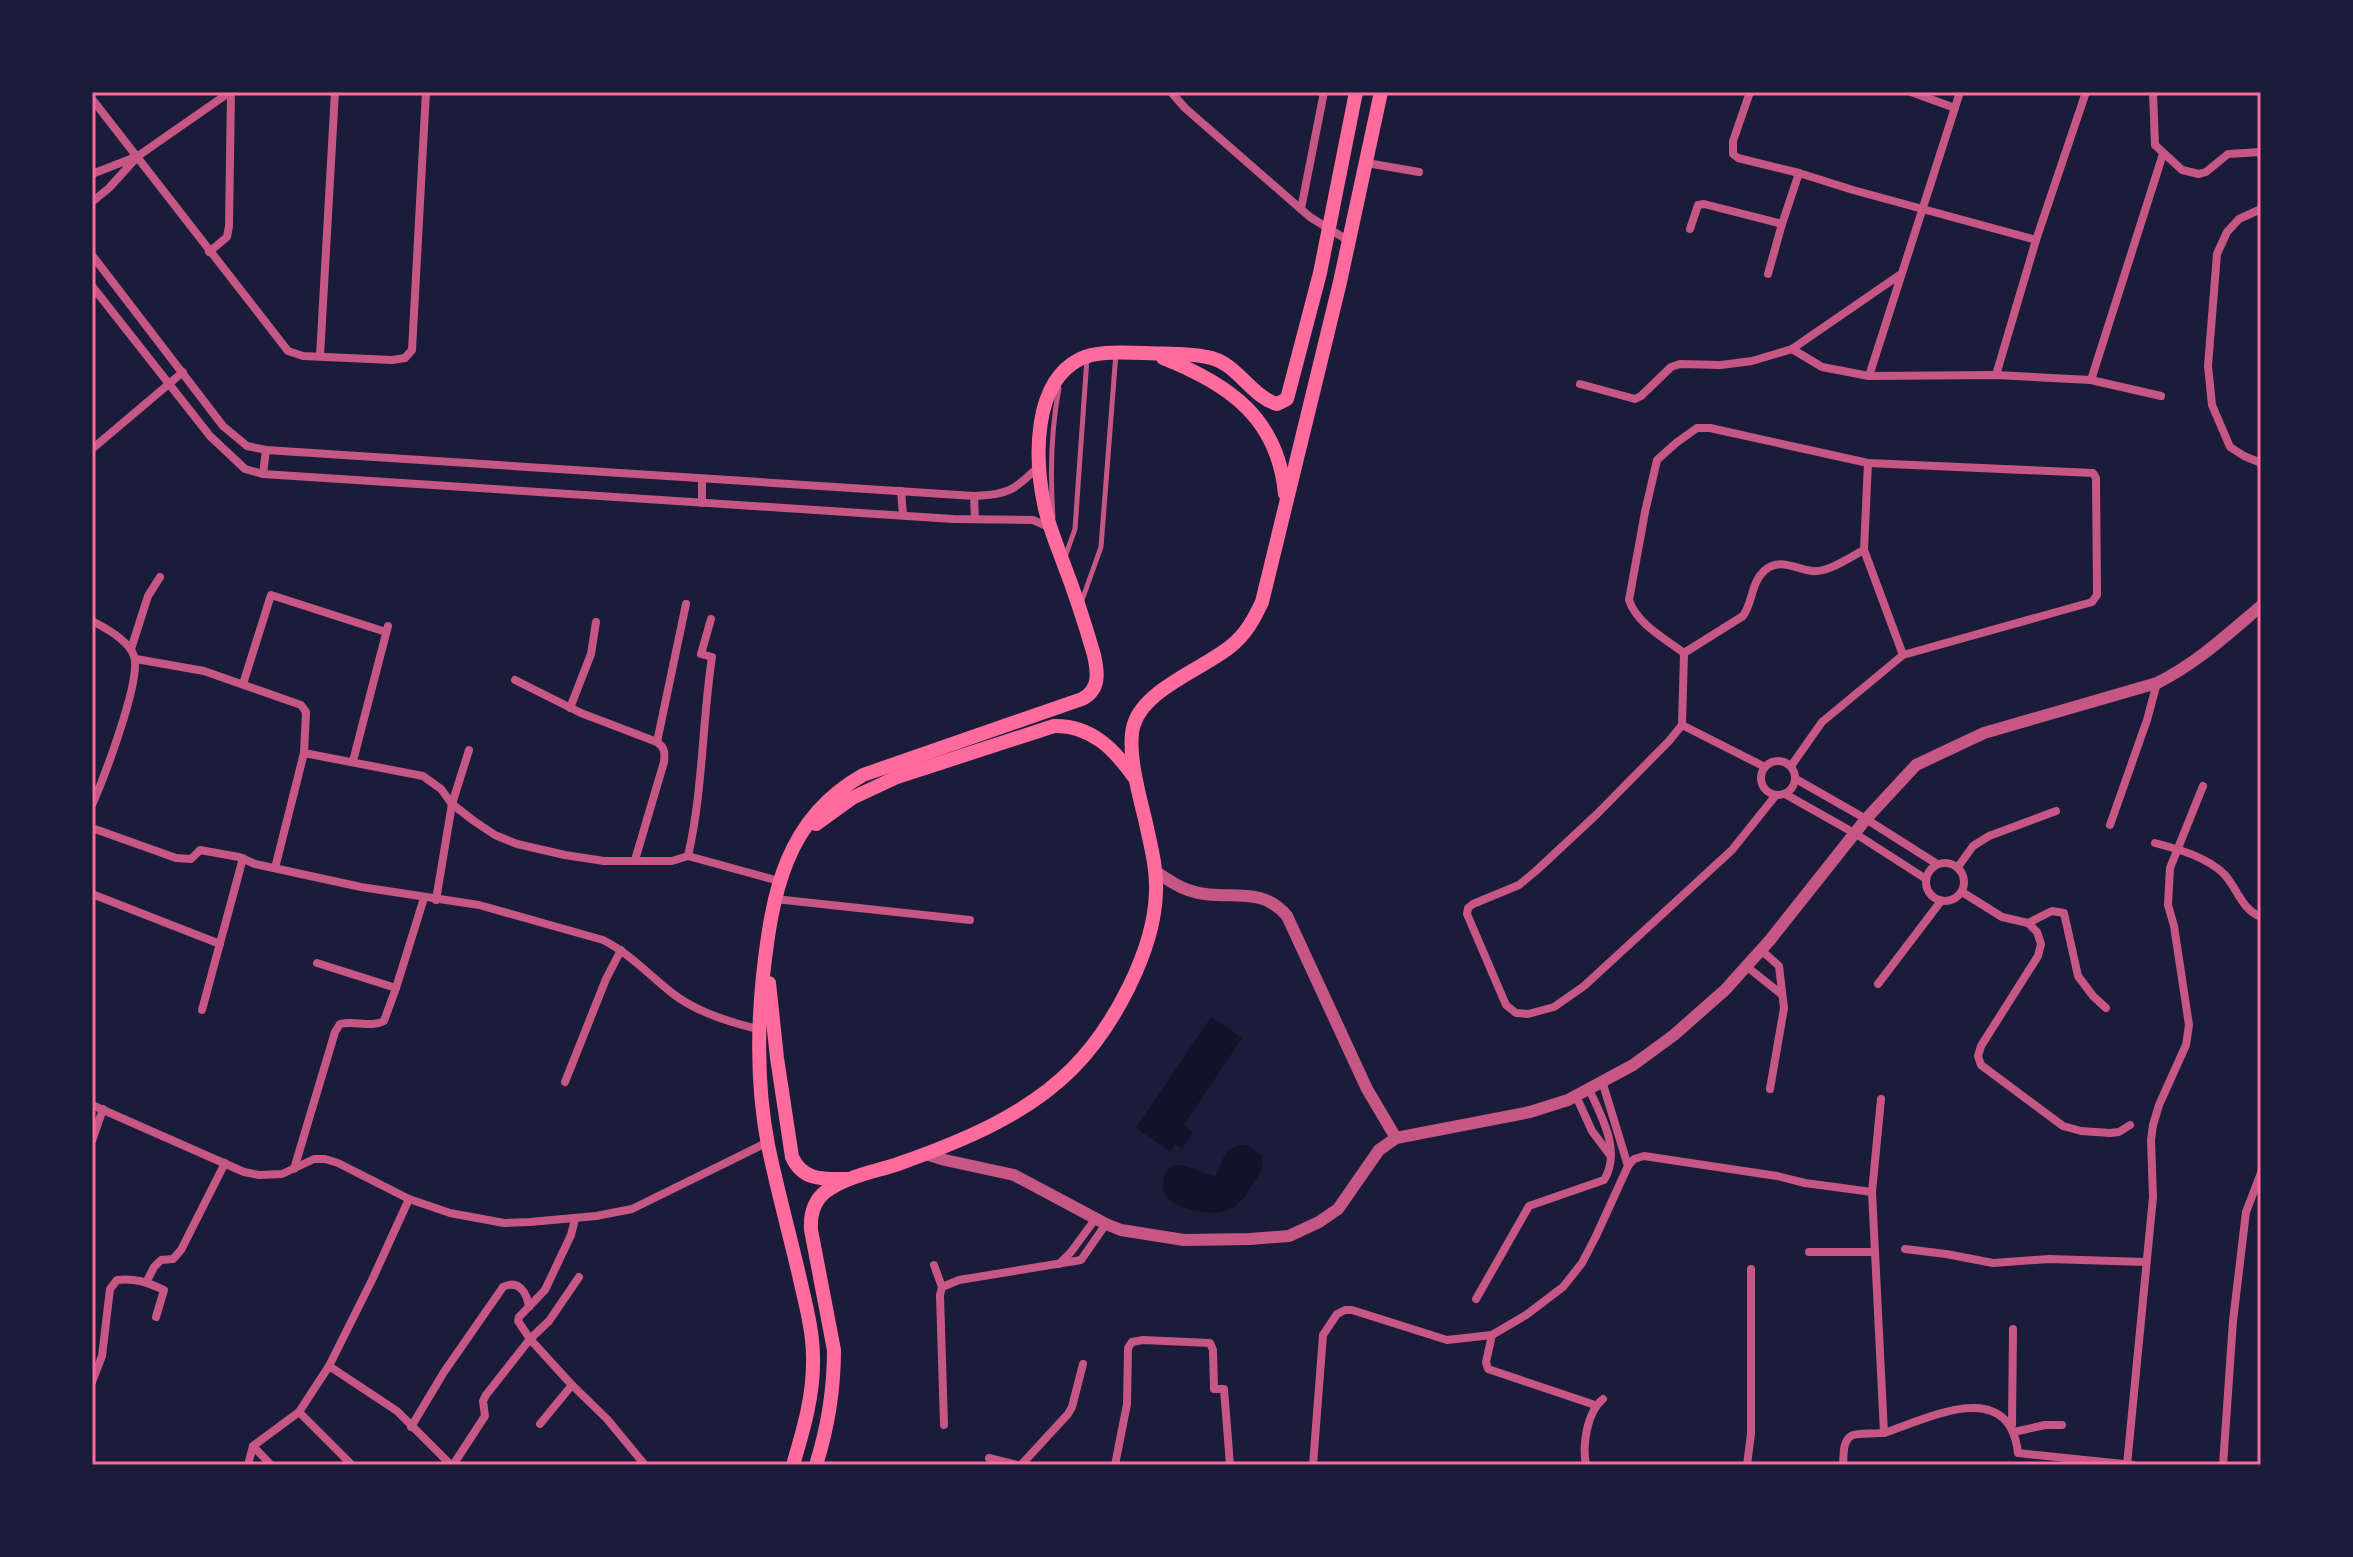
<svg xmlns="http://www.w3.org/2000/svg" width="2353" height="1557" viewBox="0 0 2353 1557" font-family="'Exo 2',sans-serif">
<rect width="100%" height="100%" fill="#1b1b3a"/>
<g fill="#12122b">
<path d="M1211 1017 1242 1038 1184 1125 1193 1132 1182 1149 1175 1144 1170 1151 1136 1128Z"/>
<path d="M1247 1145 1262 1156C1263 1169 1260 1174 1253 1184 1247 1193 1242 1203 1232 1208 1217 1217 1185 1211 1171 1201 1169 1199 1165 1193 1163 1191 1163 1144 1197 1175 1216 1176L1226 1152 1236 1146Z"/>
</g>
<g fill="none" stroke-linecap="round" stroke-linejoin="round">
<g stroke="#c65784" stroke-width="5">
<path d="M1053 517C1050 475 1051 430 1059 388"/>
<path d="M1065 557 1075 529 1087 358"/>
<path d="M1081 603 1101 547 1116 353"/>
</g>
<g stroke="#c65784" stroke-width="8">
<path d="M1171 92 1185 108 1310 217 1349 241"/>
<path d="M1750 92 1733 141V154L1738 158 1799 173 1853 190 2036 240"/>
<path d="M1911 92 1955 108"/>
<path d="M2153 92 2155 145 2182 170 2199 174 2206 172 2228 154 2261 152"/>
<path d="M92 99 288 351 303 356 392 360 405 358 412 350 426 92"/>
<path d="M1367 163 1419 172"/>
<path d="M92 174 133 158"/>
<path d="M92 202 109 188 138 156 230 92"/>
<path d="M1301 209 1324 92"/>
<path d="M2261 209 2239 219 2227 232 2217 254 2208 366 2212 405 2230 447 2244 456 2261 463"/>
<path d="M1690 229 1698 205 1704 204 1782 224"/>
<path d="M209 252 227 237 229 226 231 92"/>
<path d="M92 255 223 426 247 446 266 450 974 496C1008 495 1015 490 1039 466"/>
<path d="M1768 274 1782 224 1799 173"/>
<path d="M92 286 210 436 245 469 263 474 953 519 1033 520 1049 527"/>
<path d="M1792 349 1822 367 1869 376 1996 375 2091 380 2161 396"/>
<path d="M320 356 335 92"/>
<path d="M1996 375 2036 240 2086 92"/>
<path d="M1869 376 1960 92"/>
<path d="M2091 380 2163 154"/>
<path d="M1580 384 1635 399 1641 396 1671 367 1680 364 1721 365 1752 361 1792 349 1901 274"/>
<path d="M92 449 183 372"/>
<path d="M1868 463 1864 550 1903 655"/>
<path d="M263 474 266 450"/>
<path d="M901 491 903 515"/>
<path d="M974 496 975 519"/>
<path d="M702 503V479"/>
<path d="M92 621C106 628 129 641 134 656 142 679 103 780 92 805"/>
<path d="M131 649 148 596 160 577"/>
<path d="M1684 653 1743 616C1753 602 1751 583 1764 571 1780 557 1795 569 1812 571 1828 573 1850 557 1864 550"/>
<path d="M136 659 204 671 301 705 306 712 304 753 423 776 441 789 452 804 474 821 495 835 517 844 565 855 604 861H672L688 856 779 881"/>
<path d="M515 680 581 713 657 742C665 748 665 752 664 762L635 860"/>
<path d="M243 684 271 595 386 632"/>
<path d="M570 708 591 654 596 622"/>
<path d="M1682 725 1684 653C1664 638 1637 624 1629 600L1645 512 1657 460 1676 443 1697 428H1710L1868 463 2093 473 2096 478 2097 588V595L2092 602 1903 655 1822 722 1791 766"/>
<path d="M657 742 686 604"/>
<circle cx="1778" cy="778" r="17"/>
<path d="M353 761 388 626"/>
<path d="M1765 767 1682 725 1669 741 1597 814 1537 870 1519 885 1473 904 1468 908 1467 914 1506 1005 1516 1013 1528 1014 1554 1007 1584 986 1732 850 1776 795"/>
<path d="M1796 779 1866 819 1937 864"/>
<path d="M1785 794 1856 834 1926 879"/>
<path d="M2110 825 2147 720 2157 683"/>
<path d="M92 828 176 858 191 859 200 850 239 857 255 864 361 887 479 905 603 940C629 953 649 975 672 993 696 1012 728 1022 758 1029"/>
<path d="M2155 843C2178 849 2207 857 2224 874 2238 889 2241 909 2261 917"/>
<path d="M688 856C703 791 702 723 712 657L701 654 711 619"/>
<circle cx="1945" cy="882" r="19"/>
<path d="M1958 867 1973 846 1989 836 2056 811"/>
<path d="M275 868 304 753"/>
<path d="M1962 892 2002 917 2028 923 2037 932 2041 944 2038 956 1981 1046 1978 1056 1981 1065 2063 1126 2081 1131 2110 1133 2119 1132 2130 1125"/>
<path d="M92 894 220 944"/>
<path d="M775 899 970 920"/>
<path d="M436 900 452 804 469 750"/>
<path d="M2028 923 2052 911 2064 913 2078 976 2093 996 2106 1008"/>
<path d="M1761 950 1779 966 1784 1008 1770 1089"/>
<path d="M317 963 396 988"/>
<path d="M1746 966 1781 994"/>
<path d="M1878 984 1941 901"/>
<path d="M202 1010 243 858"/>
<path d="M1602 1081 1628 1166"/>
<path d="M565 1082 606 979 621 950"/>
<path d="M1576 1096 1592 1131 1610 1155"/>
<path d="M1881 1099 1872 1192 1884 1433"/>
<path d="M92 1105 244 1172 259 1175 282 1174 314 1159H325L338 1163 409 1199 450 1213 504 1223 530 1222 596 1216 632 1209 768 1142"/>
<path d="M92 1141 103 1109"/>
<path d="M294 1169 335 1032 340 1024C355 1020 371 1028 384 1021L396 988 424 898"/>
<path d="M575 1219 571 1235 545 1290 519 1317 518 1321 530 1339 570 1383 607 1419 645 1465"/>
<path d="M1905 1249 1946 1254 1993 1263 2049 1259 2146 1262"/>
<path d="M1809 1252H1875"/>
<path d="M1059 1264 1071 1252 1096 1218"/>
<path d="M934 1265 942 1287"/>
<path d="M147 1281 154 1267 161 1260 173 1259 181 1250 225 1163"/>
<path d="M1476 1299 1529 1206 1604 1180C1622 1151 1601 1116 1589 1089"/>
<path d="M1492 1335 1486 1362 1488 1369 1595 1405"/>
<path d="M329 1366 397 1411 451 1465"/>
<path d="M92 1382 102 1356 110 1289 117 1280C135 1278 147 1282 164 1290L156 1317"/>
<path d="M299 1412 352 1465"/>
<path d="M540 1424 572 1385"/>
<path d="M944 1425 940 1295 942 1287 959 1280 1081 1260 1106 1224"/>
<path d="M2012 1425 2013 1329"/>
<path d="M411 1427 444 1372 503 1287C519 1279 527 1293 529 1307"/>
<path d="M2014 1432 2045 1425H2062"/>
<path d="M253 1446 271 1465"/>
<path d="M989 1458 1017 1465"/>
<path d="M248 1465 253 1446 299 1412 329 1366 372 1280 409 1199"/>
<path d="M453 1465 485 1416 483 1401 486 1395 530 1339 549 1321 579 1277"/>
<path d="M1021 1465 1068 1414 1072 1407 1083 1364"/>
<path d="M1115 1465 1127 1404 1128 1348 1132 1342 1143 1340 1210 1343 1213 1350 1214 1389H1224L1230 1465"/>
<path d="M1313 1465 1323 1335 1337 1314 1345 1310H1352L1447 1340 1492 1335 1526 1315 1563 1287 1582 1263 1596 1236 1628 1166 1634 1159 1644 1156 1777 1176 1805 1183 1872 1192"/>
<path d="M1586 1465C1582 1445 1587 1412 1603 1399"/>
<path d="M1747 1465 1751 1434V1269"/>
<path d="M1843 1465C1844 1456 1842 1442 1851 1436 1857 1432 1877 1435 1887 1432 1931 1417 2009 1377 2018 1453L2133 1465"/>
<path d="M2127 1465 2153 1197 2151 1140 2153 1125 2159 1105 2186 1045 2189 1025 2174 926 2168 905 2170 868 2203 786"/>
<path d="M2223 1465 2233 1321 2246 1212 2261 1173"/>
</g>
<g stroke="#c65784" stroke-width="12">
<path d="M1155 871C1165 878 1176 886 1188 890 1224 903 1260 883 1287 916L1367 1089 1396 1138"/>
<path d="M926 1154 945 1160 1014 1175 1106 1224 1121 1230 1184 1240 1250 1239 1289 1236 1319 1222 1338 1209 1379 1150 1396 1138 1530 1112 1568 1100 1633 1065 1674 1035 1725 990 1770 940 1866 819 1916 765 1984 733 2157 683C2196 664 2228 634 2261 606"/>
</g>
<g stroke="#ff6b9d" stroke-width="14">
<path d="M1163 358C1229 384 1278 418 1285 494"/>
<path d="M816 824 852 798 897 777 1054 726C1091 725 1114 749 1134 777"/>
<path d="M769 983 777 1058 792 1157C803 1181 823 1179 846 1179"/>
<path d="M793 1465C803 1431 814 1395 813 1358 813 1330 805 1302 799 1275 789 1232 777 1189 768 1145 757 1088 757 1034 763 976 772 894 785 819 863 775L1082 699C1100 690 1098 673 1094 655 1085 624 1075 593 1063 562 1056 543 1048 524 1044 504 1035 460 1032 383 1080 359 1099 350 1125 353 1146 353 1166 354 1188 353 1207 357 1237 362 1250 396 1277 404L1287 399 1320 273 1356 92"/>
<path d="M816 1465C828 1427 834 1389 834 1350L811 1230C810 1215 813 1202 825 1192 847 1176 874 1172 898 1164 960 1142 1025 1116 1072 1069 1113 1028 1155 950 1156 891 1157 867 1150 843 1145 819 1139 795 1126 748 1134 724 1145 689 1203 669 1231 646 1246 634 1254 619 1262 602L1340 282 1381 92"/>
</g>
</g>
<rect width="2353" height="1557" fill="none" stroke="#1b1b3a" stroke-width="188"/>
<rect x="94" y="94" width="2165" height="1369" fill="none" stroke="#ff6b9d" stroke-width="3"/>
</svg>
